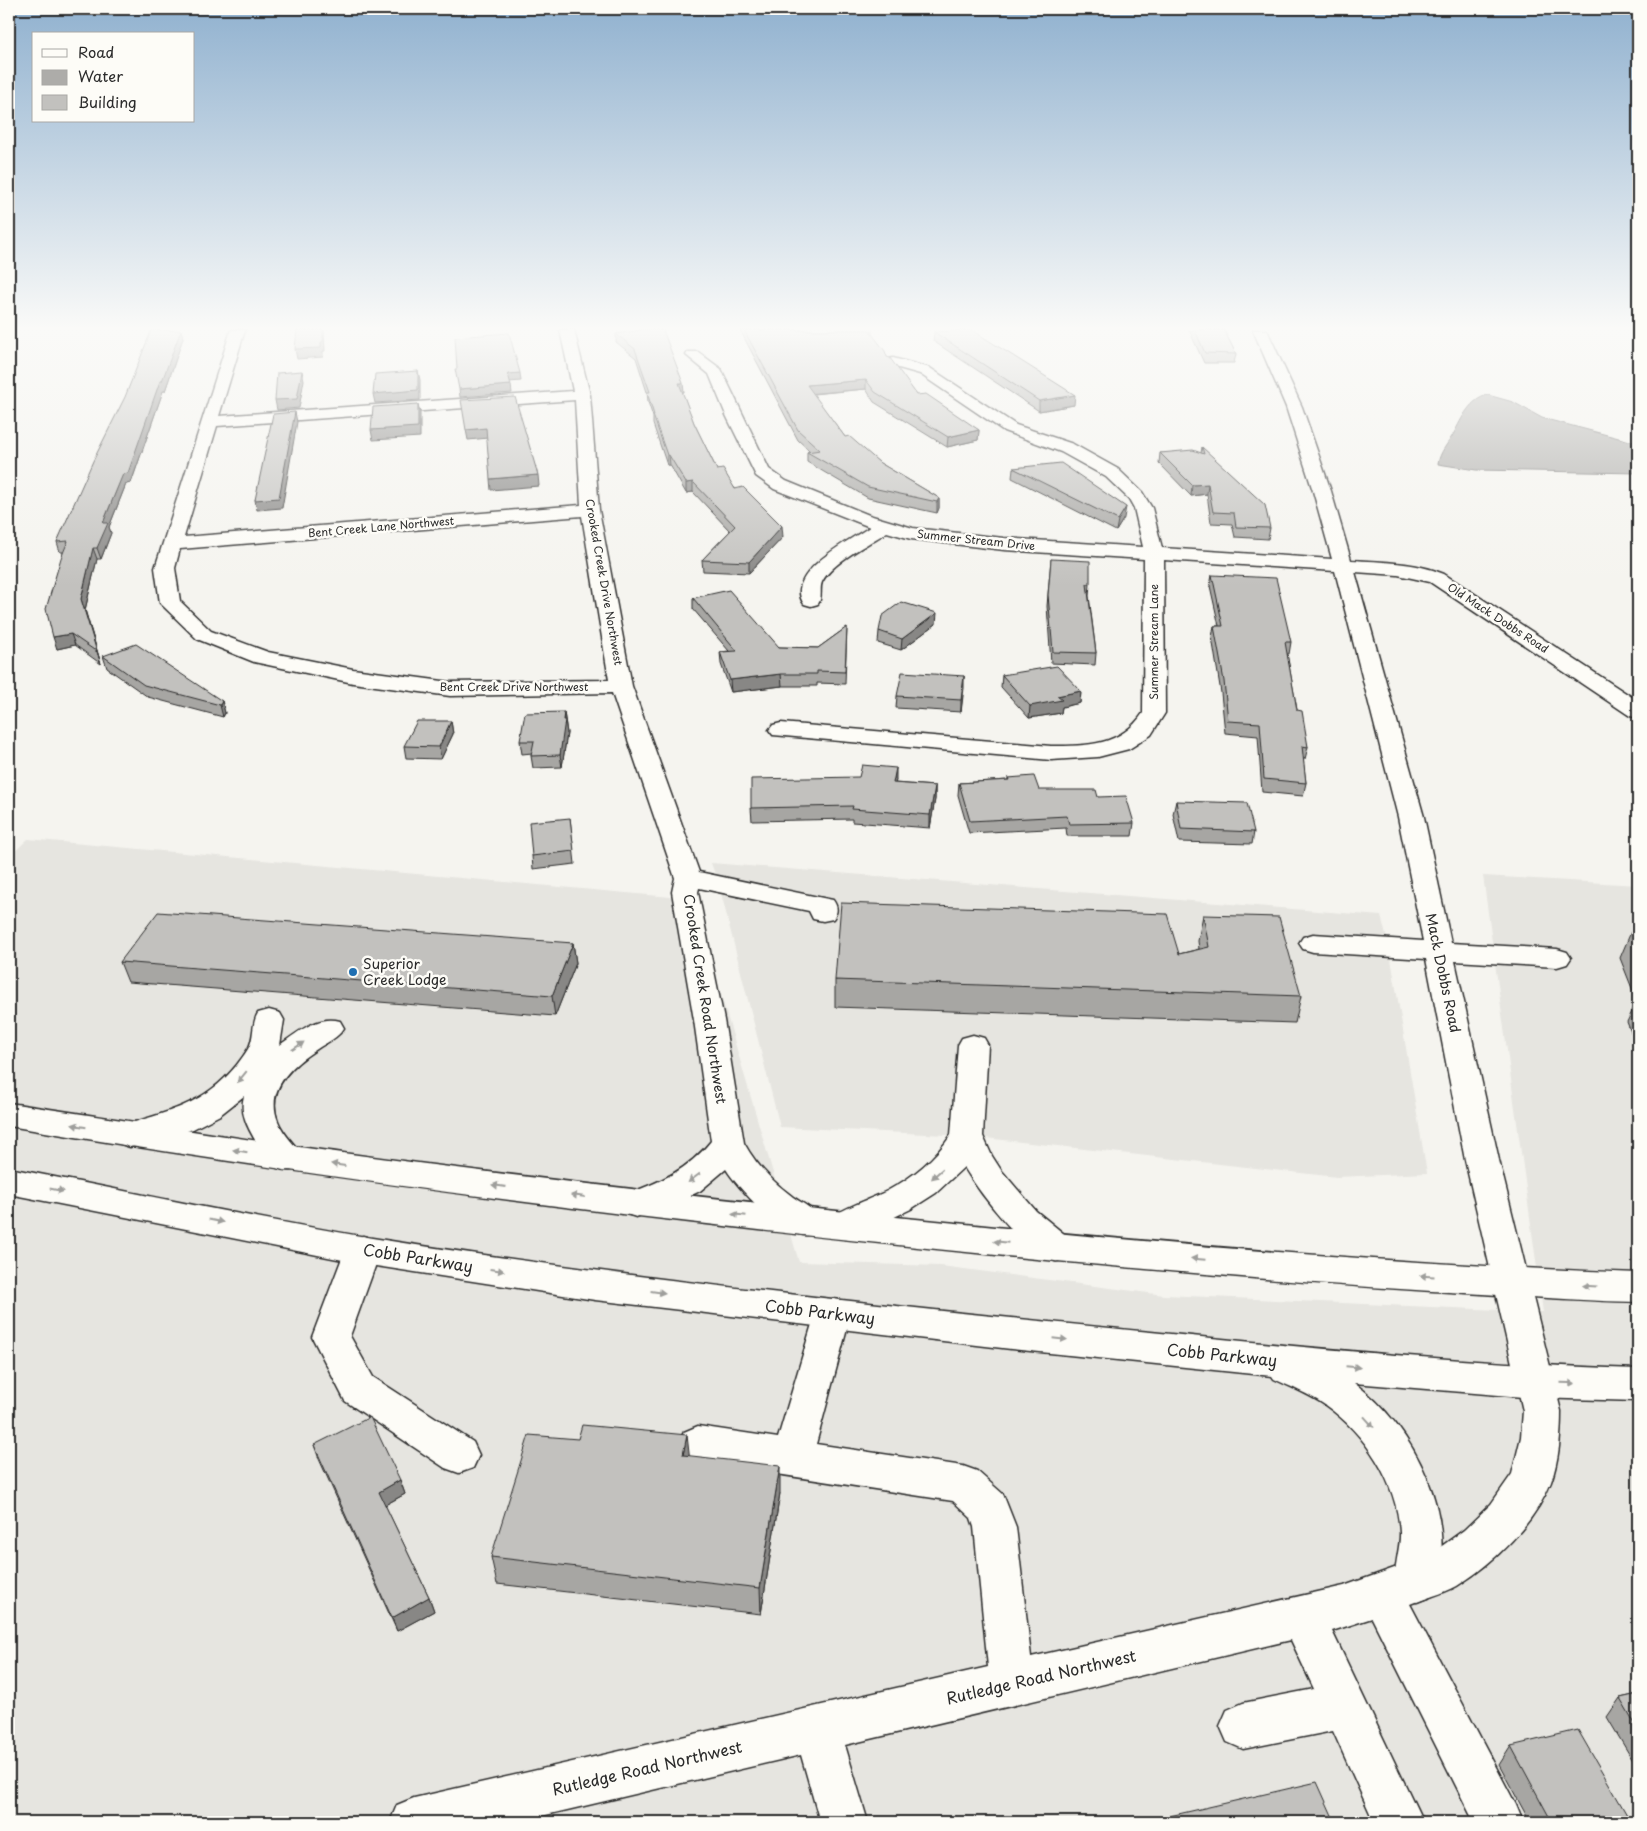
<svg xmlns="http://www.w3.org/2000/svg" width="1647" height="1831" viewBox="0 0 1647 1831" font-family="'Playpen Sans',sans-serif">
<rect width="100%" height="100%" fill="#f5f4ef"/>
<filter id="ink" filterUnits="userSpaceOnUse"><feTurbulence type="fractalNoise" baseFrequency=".02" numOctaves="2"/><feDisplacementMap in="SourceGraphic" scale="10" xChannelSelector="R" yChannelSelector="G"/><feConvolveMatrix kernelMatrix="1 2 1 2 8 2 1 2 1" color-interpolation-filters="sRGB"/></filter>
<g filter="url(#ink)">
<g fill="#e6e5e0">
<path d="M28 839 693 899 799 1262 941 1266 1164 1295 1543 1312 1483 876 1638 885V1822H9V857Z"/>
<path d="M711 863 1381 916 1389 947 1427 1173 1337 1177 967 1136 780 1127 719 885Z"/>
</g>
<path fill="#adaca9" stroke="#797877" d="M1488 395 1513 402 1542 418 1638 443V473L1476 470 1438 464C1440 451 1448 444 1454 433 1462 418 1470 399 1488 395Z"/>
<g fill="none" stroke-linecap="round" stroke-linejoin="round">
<defs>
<g id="minor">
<path d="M231 330H245L219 416 573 391 560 330H574L590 395 599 510 632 686 699 872 823 898 833 900C838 907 838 912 833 919L823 921 813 919 809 911 699 888 698 892 724 1020 744 1143C756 1165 774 1183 793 1197 805 1205 816 1210 822 1222L817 1231C814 1233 809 1235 806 1235 783 1237 737 1187 726 1169L700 1191 677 1202 636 1217 624 1213 619 1204 624 1195C659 1183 688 1170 711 1141L694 1020 672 892 675 878 612 693 450 696 353 683 254 662 197 639 160 603 155 568ZM575 400 581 505 184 537 217 426ZM582 516 609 680 450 682 353 669 268 652 211 631 180 601 175 568 180 549Z"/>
<path d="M1253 330H1267L1302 407 1331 491 1351 560C1382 562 1415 562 1444 574L1638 701V718L1630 716 1430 582 1398 575 1355 572 1424 817 1451 943 1557 949 1567 952 1571 958 1567 964 1557 967 1455 961 1499 1160 1561 1411C1561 1434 1559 1460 1551 1482 1535 1523 1494 1563 1457 1586 1443 1594 1425 1598 1410 1604L1516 1805 1523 1822H1474L1372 1618 1332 1631 1423 1822H1374L1333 1731 1243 1749 1227 1742 1220 1726 1227 1710 1243 1703 1314 1689 1291 1640 845 1745 868 1822H820L801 1755 516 1822H390L397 1805 414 1798 988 1667 974 1527 971 1518 953 1501 698 1462 684 1456 678 1444 684 1432 698 1426 778 1438 815 1314 820 1303 833 1299 846 1303 851 1314 816 1444 963 1466 977 1471 1003 1494 1016 1527 1031 1657 1344 1586 1428 1556 1464 1530 1491 1504 1512 1474 1521 1437 1523 1411 1465 1160 1426 959 1313 952 1303 949 1299 943 1303 937 1313 934 1423 941 1398 817 1335 571 1164 560 1165 713 1151 735 1129 749 1098 757 1051 760 773 735 769 730 773 725 781 723 1051 746C1087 746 1121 746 1143 713L1144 559 1004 550 911 539 887 532C869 544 832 562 822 582 819 589 823 597 818 604L811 606 804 604C783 574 850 540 870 527L774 489 756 476 726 415 709 374 686 355 688 352H698L721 369 769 469 786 481 869 515 913 528 1004 538 1143 547 1134 508 1129 499 1106 477 1061 452 1004 431 920 374 888 365 886 362 888 359 893 358 930 368 1016 425 1073 444 1118 469 1142 492 1152 508 1162 548 1332 559 1313 491 1286 407Z"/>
<path d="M269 1010 280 1013 284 1020 280 1045C298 1032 318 1015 340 1021L344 1028C338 1038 327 1042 317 1049 292 1065 265 1089 278 1121 283 1135 297 1146 305 1159L300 1168C292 1170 285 1172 277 1168 267 1162 248 1130 245 1119 242 1111 242 1104 244 1096L220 1115 193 1129 130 1147 118 1143 114 1135 118 1127C174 1110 214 1103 248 1049 255 1038 251 1024 258 1013Z"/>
<path d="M973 1035 984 1038 988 1045 983 1136 992 1156 1001 1170 1036 1211 1069 1238 1075 1248 1069 1258C1065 1259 1059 1262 1055 1261 1026 1255 979 1192 964 1167L936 1193 911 1209 857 1235 845 1239 833 1235 828 1226C829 1223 831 1218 834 1216 844 1208 873 1198 887 1191 913 1177 935 1159 951 1135L958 1045 962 1038Z"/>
<path d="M363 1236 375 1240 381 1250 350 1336 373 1377 473 1442 479 1455 473 1468 459 1473 445 1468 345 1401 312 1337 345 1250 351 1240Z"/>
</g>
<g id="major">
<path d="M9 1103C120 1119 231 1138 343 1153 547 1181 751 1203 956 1223 1183 1246 1410 1265 1638 1273V1302C1586 1301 1534 1297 1482 1294 1323 1285 1164 1271 1006 1256 672 1223 340 1182 9 1126Z"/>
<path d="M9 1168C128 1191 246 1217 366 1237 615 1277 868 1304 1120 1329 1292 1346 1465 1364 1638 1369V1401L1534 1398 1354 1383C1414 1425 1463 1524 1432 1596L1417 1602 1402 1596C1400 1591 1397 1586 1396 1581 1393 1568 1401 1547 1400 1532 1397 1482 1365 1433 1325 1405 1309 1394 1291 1387 1274 1379L1272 1376 1011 1349 595 1300 363 1264 9 1194Z"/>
</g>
</defs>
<use href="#minor" stroke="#2b2b2b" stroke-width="3"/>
<use href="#major" stroke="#2b2b2b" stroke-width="3"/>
<use href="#minor" fill="#fdfcf7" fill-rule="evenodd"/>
<use href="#major" fill="#fdfcf7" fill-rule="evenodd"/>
</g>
<g fill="#a7a6a3" stroke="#2b2b2b">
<path d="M181 330 183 338 165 391H163L131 483 126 484 109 527 111 533 101 559H97L85 610 101 664 75 645 57 649 63 552H60L57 542Z"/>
<path d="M642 330 684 392H682L694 423 717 470 783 537 749 573 703 571 702 560 730 531 693 492 686 493 670 465H667L653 424V417L648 402 647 392 636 358 616 342V334Z"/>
<path d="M740 330H872V334L887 357 917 395 979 430 978 440 947 447 874 402 866 389 813 394 845 437 880 463 939 498V508L937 513 868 498 807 462V452L810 451 798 440Z"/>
<path d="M1189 330H1224L1236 354 1234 363H1204Z"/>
<path d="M934 332 1074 405 1039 411 933 341Z"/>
<path d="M1202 447 1270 528 1268 539 1235 537 1232 524 1211 523 1207 494 1191 496 1159 463 1160 453H1201Z"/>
<path d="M1013 468 1124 518 1116 531 1012 478Z"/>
<path d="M1051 559 1090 584 1089 596 1096 653 1095 665 1051 663 1047 606Z"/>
<path d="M1212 575 1291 642 1289 654H1287L1297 710 1308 747 1305 759H1303L1306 783 1303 796 1262 792 1258 736 1225 733 1221 693 1212 637 1214 626H1219L1210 586Z"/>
<path d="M693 598 779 647 818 648 847 627 845 684 817 683V686H782L731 692 721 664 720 652 729 651 693 609Z"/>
<path d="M936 624 901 650 878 643 879 631Z"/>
<path d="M103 656 222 701 225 713 223 717 148 697 107 668Z"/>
<path d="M1002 675 1081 691 1080 703 1062 707 1061 713 1029 718 1001 687Z"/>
<path d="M964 676 961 712 896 708 897 696Z"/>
<path d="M564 712 567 733 562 767 533 768 531 756 532 753 522 754 520 741Z"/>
<path d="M451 721 453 734 441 759 406 758 404 746Z"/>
<path d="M1008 778 1039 790 1134 823 1132 836H1067L1066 828 969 833 958 795 959 783 1008 780Z"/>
<path d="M896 780 895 783 935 786V799L930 828 852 822V819L752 821 751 808Z"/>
<path d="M1176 801 1254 832 1252 844 1179 842 1173 814Z"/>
<path d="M570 818 575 864 533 869 532 856Z"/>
<path d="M1203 915 1301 996 1295 1023 835 1007V980L1179 954 1199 949 1198 941Z"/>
<path d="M1638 926V1050L1627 1022 1637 1001 1620 958 1631 932 1636 933Z"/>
<path d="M573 943 576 963 555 1016 128 982 120 962Z"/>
<path d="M314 1445 400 1480 405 1494 385 1505 429 1597 434 1611 397 1631 319 1459Z"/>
<path d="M689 1456 780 1493 761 1614 497 1584 491 1557Z"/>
<path d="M1638 1694V1769L1607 1717 1620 1698Z"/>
<path d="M1511 1746 1631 1822H1530L1499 1765Z"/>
</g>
<g fill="#888785" stroke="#2b2b2b">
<path d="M181 330 183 338 165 391H163L131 483 126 484 109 527 111 533 101 559 97 548 103 523Z"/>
<path d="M323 330H324L325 351H323V357L297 359 295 349Z"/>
<path d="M302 371 304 380 299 408 277 410 275 400Z"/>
<path d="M418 371 420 380V400L375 403 373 394Z"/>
<path d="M520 373 521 381 509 382 508 374Z"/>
<path d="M866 380V389L807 394V385Z"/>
<path d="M679 383H683L684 392H679Z"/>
<path d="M511 385 512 393 460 397 459 389Z"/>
<path d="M1075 395 1074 405 1039 411V401Z"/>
<path d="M418 404 420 413V437L373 440 371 430Z"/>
<path d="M295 412 297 422 282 508 257 510 255 500Z"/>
<path d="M486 428 488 438 468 440 466 430Z"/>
<path d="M979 430 978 440 947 447 948 437Z"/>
<path d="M667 455H669L670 465H667Z"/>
<path d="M538 475 539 486 491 490 490 479Z"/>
<path d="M693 482V492L686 493V483Z"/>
<path d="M1208 484 1207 494 1191 496 1192 485Z"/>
<path d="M939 498V508L937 513V502Z"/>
<path d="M1126 507 1124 518 1116 531 1118 520Z"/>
<path d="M782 526 783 537 749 573V562Z"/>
<path d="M93 548 97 559 85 610 101 664 81 599Z"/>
<path d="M937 613 936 624 901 650 902 639Z"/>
<path d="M71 634 75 645 57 649 53 637Z"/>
<path d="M781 674 782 686 731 692 730 680Z"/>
<path d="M964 676V688L961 712V700Z"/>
<path d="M1081 691 1080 703 1062 707 1061 713 1029 718 1030 706 1057 696Z"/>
<path d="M222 701 225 713 223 717 220 705Z"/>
<path d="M564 712 567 733 562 767 560 755Z"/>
<path d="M451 721 453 734 441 759 439 747Z"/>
<path d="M896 768V780L893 795V783Z"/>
<path d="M935 786V799L930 828V815Z"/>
<path d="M573 943 576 963 555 1016 552 996Z"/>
<path d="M687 1435 690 1462 683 1455Z"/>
<path d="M780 1466V1493L761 1614 760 1588Z"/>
<path d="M400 1480 405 1494 383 1506 379 1492Z"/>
<path d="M429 1597 434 1611 397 1631 392 1618Z"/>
</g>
<g fill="#c2c1be" stroke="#2b2b2b">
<path d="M181 330 162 381H160L128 473 123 474 103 523H108L97 548H93L81 599 97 652 71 634 53 637 46 609 61 558 68 541 57 542 93 461 125 397 151 331Z"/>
<path d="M297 330H323V342H321V348L295 349Z"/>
<path d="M642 330H663L683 383H679L694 423 717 470 723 469 735 489 743 487 782 526 749 562 702 560 735 526 693 482 686 483 669 455H667L653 415H654L647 392H650L635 349 616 334Z"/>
<path d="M744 330H869L885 351 887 357 890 358 917 395 926 394 979 430 948 437 875 392 866 380 807 385 845 437 849 436 880 463 939 498 937 502 868 487 807 452 820 450 798 430Z"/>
<path d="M972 330 1075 395 1039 401 934 332Z"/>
<path d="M1195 330H1224L1236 354 1205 353Z"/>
<path d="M509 333 520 373 508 374 511 385 459 389 455 369H457L455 337Z"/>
<path d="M302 371 297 399 275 400 277 373Z"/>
<path d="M418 371V390L373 394 375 374Z"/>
<path d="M515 397 538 475 490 479 486 428 466 430 461 400Z"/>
<path d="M418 404V427L371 430 373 407Z"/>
<path d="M295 412 279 498 255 500 273 414Z"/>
<path d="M1202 447 1265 505 1270 528 1236 527 1234 513 1213 512 1208 484 1192 485 1160 453 1193 450 1204 454Z"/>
<path d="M1061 463 1126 507 1118 520 1013 468Z"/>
<path d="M1051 559 1090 561V584H1087L1096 653 1053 652 1048 595Z"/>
<path d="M1212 575 1276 578 1291 642H1285L1297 710 1302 711 1308 747 1302 746 1306 783 1264 779 1260 723 1228 721 1224 681 1214 626H1223Z"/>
<path d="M729 590 779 647 818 648 847 627 845 672 817 671V674H781L730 680 720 652 737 651 693 598Z"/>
<path d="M901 602 937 613 902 639 879 631 882 616Z"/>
<path d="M136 644 222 701 220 705 144 685 103 656Z"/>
<path d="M1057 666 1081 691 1057 696 1062 700 1030 706 1002 675Z"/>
<path d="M902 672 964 676 961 700 897 696Z"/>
<path d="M564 712 563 720H565L560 755 531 756 534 741H520L525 713Z"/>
<path d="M417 721H451L439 747 404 746Z"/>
<path d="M862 765 896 768 893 783 935 786 930 815 852 809 853 806 751 808V779L859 777Z"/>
<path d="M1034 776 1039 790H1096L1098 797 1126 796 1134 823 1069 824 1067 816 970 821 959 783 1009 780 1008 778Z"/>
<path d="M1176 801 1247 803 1254 832 1181 829Z"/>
<path d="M570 818 574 851 532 856 529 822Z"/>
<path d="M841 903 1167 914 1179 954 1209 947 1203 915 1279 917 1301 996 835 980Z"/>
<path d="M158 912 573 943 552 996 120 962Z"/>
<path d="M1631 932 1638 933V951Z"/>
<path d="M370 1417 400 1480 379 1492 429 1597 392 1618 314 1445Z"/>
<path d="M582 1425 687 1435 683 1455 780 1466 760 1588 491 1557 529 1435 578 1439Z"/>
<path d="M1638 1694V1729L1620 1698Z"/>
<path d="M1578 1730 1631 1822H1552L1511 1746Z"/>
<path d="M1317 1782 1335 1822H1149L1148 1821Z"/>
</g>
<defs><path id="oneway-solid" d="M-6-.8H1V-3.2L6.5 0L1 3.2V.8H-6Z" transform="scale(1.25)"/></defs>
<g fill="#9e9e9b">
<use href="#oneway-solid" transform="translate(298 1046) rotate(-34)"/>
<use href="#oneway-solid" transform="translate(242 1077) rotate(129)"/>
<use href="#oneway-solid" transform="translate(79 1126) rotate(-170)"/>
<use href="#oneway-solid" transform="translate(240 1151) rotate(-171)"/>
<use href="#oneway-solid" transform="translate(338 1165) rotate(-172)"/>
<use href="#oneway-solid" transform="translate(937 1174) rotate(138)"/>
<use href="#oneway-solid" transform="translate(694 1178) rotate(143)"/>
<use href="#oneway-solid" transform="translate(499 1186) rotate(-172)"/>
<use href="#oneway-solid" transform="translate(57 1190) rotate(11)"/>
<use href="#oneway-solid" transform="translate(578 1196) rotate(-173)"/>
<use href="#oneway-solid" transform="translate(739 1215) rotate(-174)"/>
<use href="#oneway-solid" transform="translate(216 1221) rotate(11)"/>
<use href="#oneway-solid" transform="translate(1001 1242) rotate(-174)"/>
<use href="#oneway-solid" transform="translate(1198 1259) rotate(-175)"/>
<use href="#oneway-solid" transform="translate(497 1270) rotate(8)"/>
<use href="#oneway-solid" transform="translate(1427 1276) rotate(-177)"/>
<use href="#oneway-solid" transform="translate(1590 1286) rotate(-177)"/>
<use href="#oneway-solid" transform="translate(658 1292) rotate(7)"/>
<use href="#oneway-solid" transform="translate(1060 1339) rotate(6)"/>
<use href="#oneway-solid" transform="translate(1353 1367) rotate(5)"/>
<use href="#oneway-solid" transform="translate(1568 1383) rotate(1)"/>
<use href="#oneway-solid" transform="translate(1369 1422) rotate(48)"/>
</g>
</g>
<linearGradient id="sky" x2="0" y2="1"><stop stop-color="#90b1cf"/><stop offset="0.56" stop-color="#fafaf8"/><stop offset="1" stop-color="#fafaf8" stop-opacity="0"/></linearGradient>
<rect width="1647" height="586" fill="url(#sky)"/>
<circle fill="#1f6fb2" stroke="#fdfcf7" stroke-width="2" cx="353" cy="972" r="5"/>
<g text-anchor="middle" stroke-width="5" stroke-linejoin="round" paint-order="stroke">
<g font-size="11" fill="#2b2b2b" stroke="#fdfcf7">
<text transform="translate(381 527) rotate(-5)" y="4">Bent Creek Lane Northwest</text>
<text transform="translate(976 540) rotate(6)" y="4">Summer Stream Drive</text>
<text transform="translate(604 582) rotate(80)" y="4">Crooked Creek Drive Northwest</text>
<text transform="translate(1498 618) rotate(33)" y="4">Old Mack Dobbs Road</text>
<text transform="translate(1154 642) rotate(-90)" y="4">Summer Stream Lane</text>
<text x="514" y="691">Bent Creek Drive Northwest</text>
</g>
<g font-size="14" fill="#2b2b2b" stroke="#fdfcf7" text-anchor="start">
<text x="363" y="969">Superior<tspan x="363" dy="16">Creek Lodge</tspan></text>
</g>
<g font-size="14" fill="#2b2b2b" stroke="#fdfcf7">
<text transform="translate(1443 973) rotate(78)" y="5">Mack Dobbs Road</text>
<text transform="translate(705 999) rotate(81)" y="5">Crooked Creek Road Northwest</text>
</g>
<g font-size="16" fill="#2b2b2b" stroke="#fdfcf7">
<text transform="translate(418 1258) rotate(9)" y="6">Cobb Parkway</text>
<text transform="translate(820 1312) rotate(7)" y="6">Cobb Parkway</text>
<text transform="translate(1222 1355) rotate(6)" y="6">Cobb Parkway</text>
<text transform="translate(1041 1677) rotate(-13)" y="6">Rutledge Road Northwest</text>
<text transform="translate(647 1768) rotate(-13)" y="6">Rutledge Road Northwest</text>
</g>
</g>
<rect width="1647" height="1831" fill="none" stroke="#fdfcf7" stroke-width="30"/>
<rect x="15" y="15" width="1617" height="1801" fill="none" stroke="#2b2b2b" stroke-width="2" filter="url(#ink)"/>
<rect x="32" y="32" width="162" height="90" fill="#fdfcf7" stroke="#a9a8a5"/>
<rect x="42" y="49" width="25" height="8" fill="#fdfcf7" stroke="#a9a8a5"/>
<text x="78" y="58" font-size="15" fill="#2b2b2b">Road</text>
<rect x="42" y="70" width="25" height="15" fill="#adaca9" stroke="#a9a8a5"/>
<text x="78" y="82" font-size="15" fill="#2b2b2b">Water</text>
<rect x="42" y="95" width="25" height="15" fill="#c2c1be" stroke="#a9a8a5"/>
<text x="78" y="108" font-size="15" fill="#2b2b2b">Building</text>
</svg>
